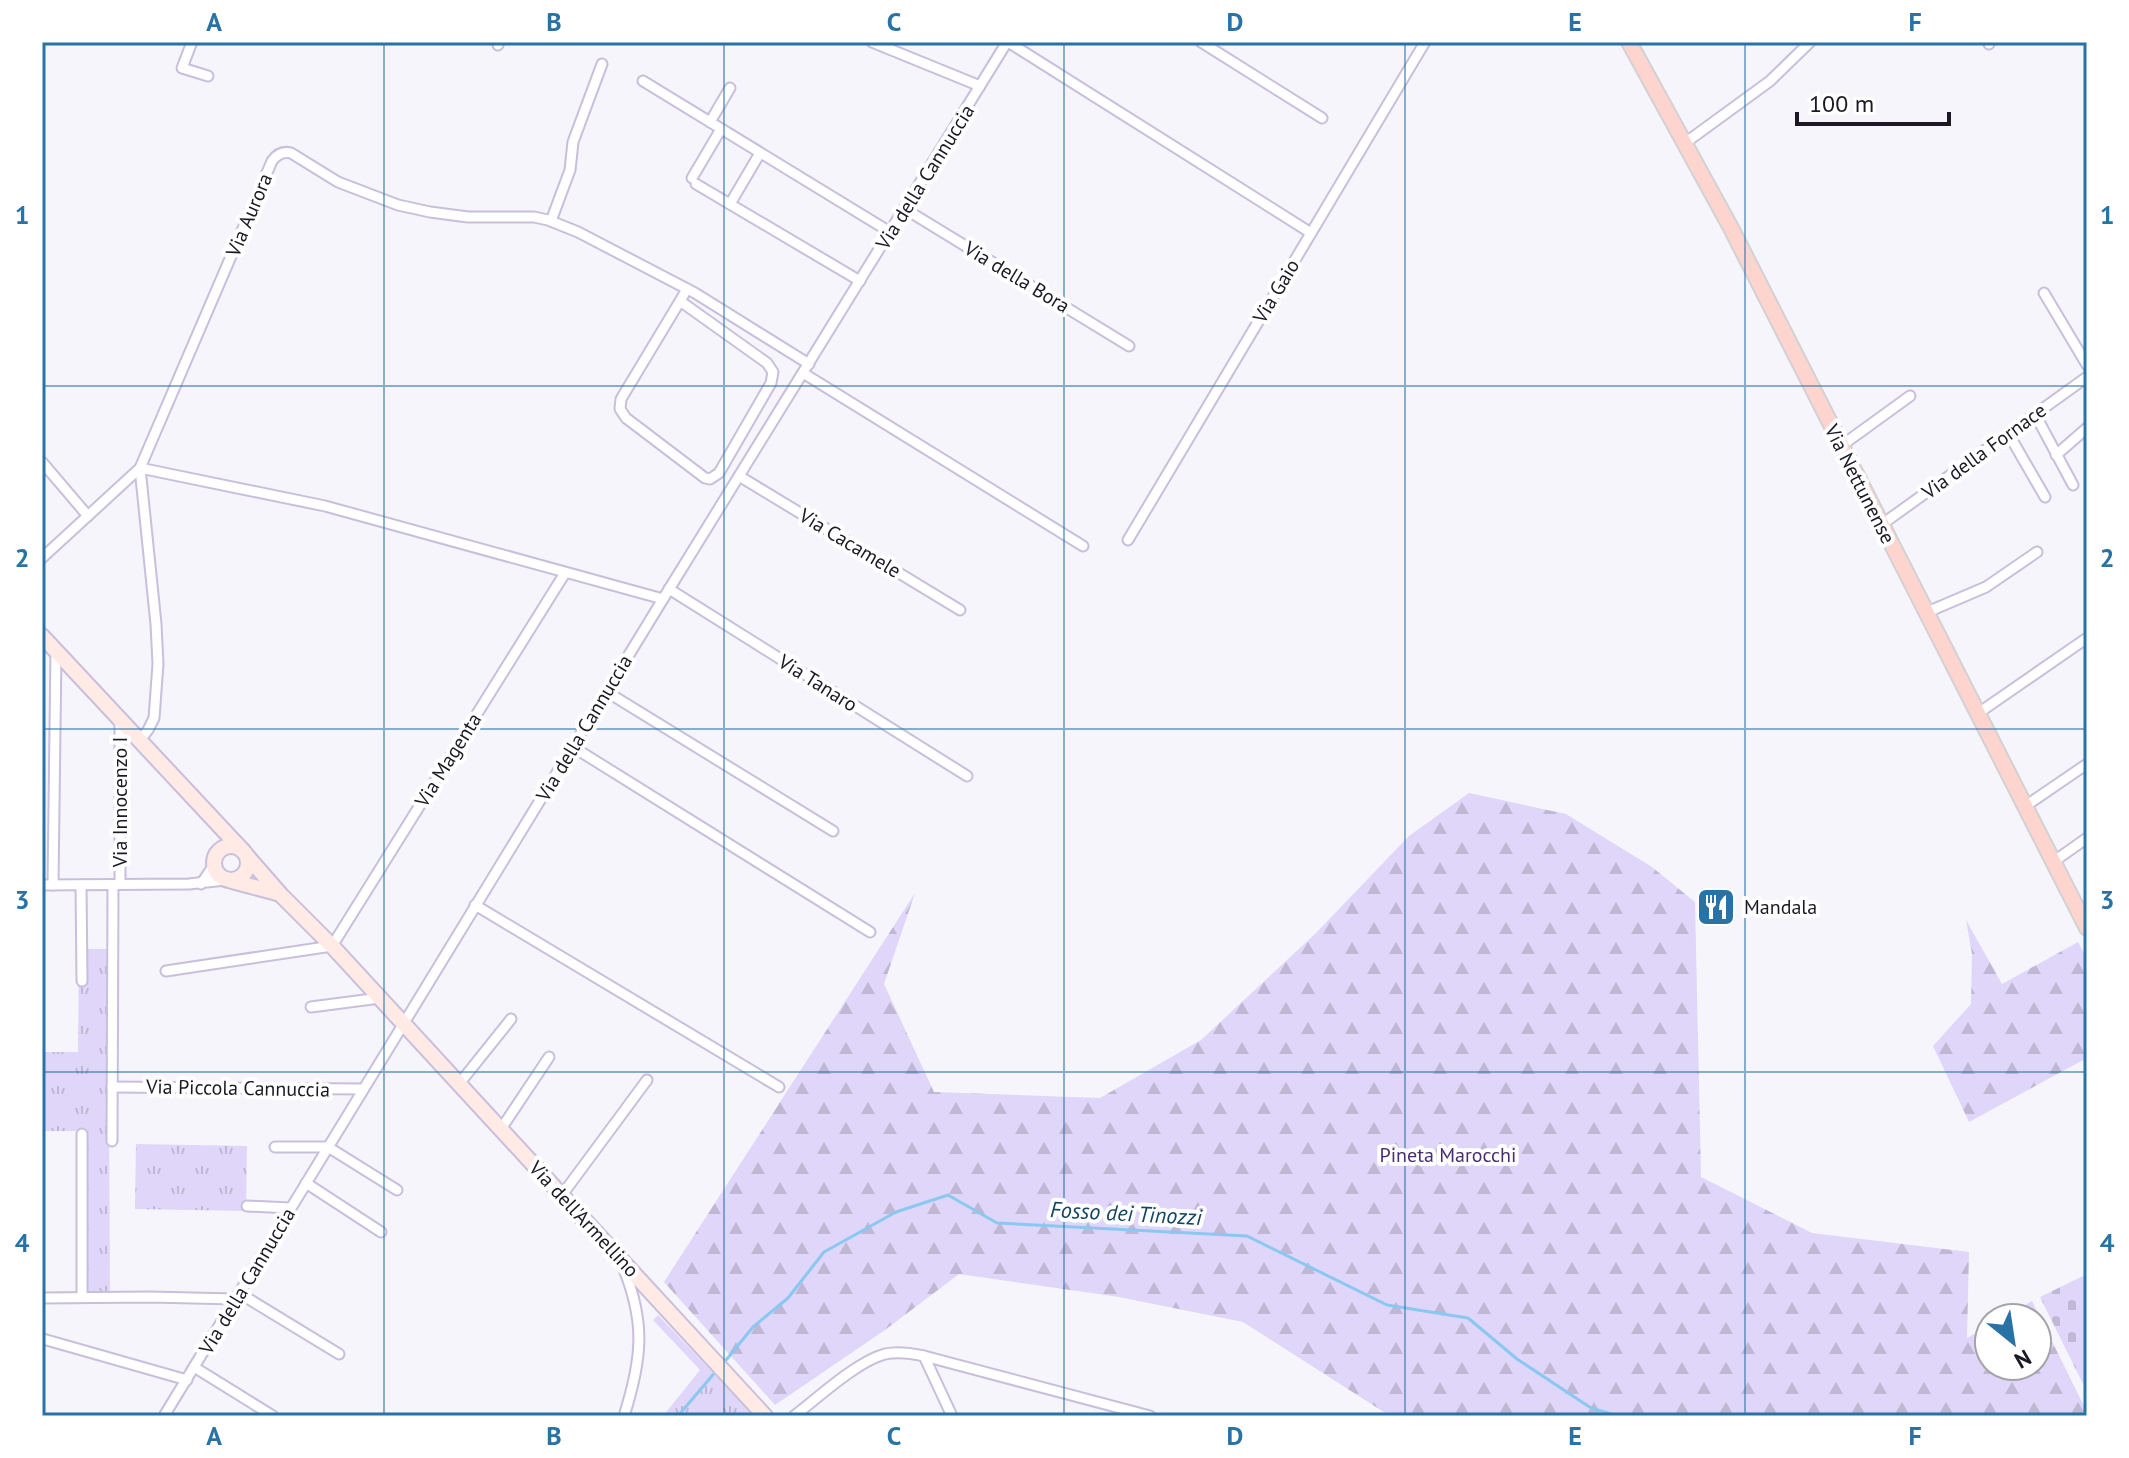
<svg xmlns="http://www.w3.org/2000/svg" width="2129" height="1458" viewBox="0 0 2129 1458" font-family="'PT Sans',sans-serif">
<defs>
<pattern id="grass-tufts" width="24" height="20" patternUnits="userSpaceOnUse" patternTransform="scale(2)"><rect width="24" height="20" fill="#e0d6f9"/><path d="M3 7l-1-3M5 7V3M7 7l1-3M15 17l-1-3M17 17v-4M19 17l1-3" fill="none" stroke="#c0b7d5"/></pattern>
<pattern id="forest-firs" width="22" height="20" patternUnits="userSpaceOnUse" patternTransform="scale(2)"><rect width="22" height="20" fill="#e0d6f9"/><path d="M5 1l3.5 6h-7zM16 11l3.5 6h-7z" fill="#c0b7d5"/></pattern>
<pattern id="cemetery-stones" width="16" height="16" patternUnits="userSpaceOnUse" patternTransform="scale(2)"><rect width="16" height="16" fill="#e0d6f9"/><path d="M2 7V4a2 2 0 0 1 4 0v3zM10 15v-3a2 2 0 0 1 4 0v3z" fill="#c0b7d5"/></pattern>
</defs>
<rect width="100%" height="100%" fill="#f6f5fb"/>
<g fill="url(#grass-tufts)">
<path d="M79 949H108L110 1294H87L86 1131H42V1052H78Z"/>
<path d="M136 1144 247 1146 246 1211 135 1209Z"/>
<path d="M658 1315 754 1416H663L700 1370 653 1320Z"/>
</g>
<g fill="url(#forest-firs)">
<path d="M1469 793 1566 814 1652 867 1695 902 1701 1177 1812 1233 1969 1252 1967 1338 1989 1326V1366H2037V1318H2002L2032 1301 2087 1412V1416H1390L1243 1322 1119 1297 959 1274 885 1330 775 1405 664 1282 915 893 884 984 934 1092 1100 1098 1201 1040 1315 934 1409 836Z"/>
<path d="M1966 920 2002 984 2078 942 2087 959V1058L1969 1122 1933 1046 1971 1004 1972 954Z"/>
</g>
<path fill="url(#cemetery-stones)" d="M2087 1274V1392L2040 1297Z"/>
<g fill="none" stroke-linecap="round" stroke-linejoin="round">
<g stroke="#8ac8f1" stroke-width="3">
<path d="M722 1365 753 1327 788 1298 824 1252 896 1212 948 1195 997 1223 1247 1236 1387 1305 1468 1318 1517 1359 1591 1408 1618 1416"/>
<path d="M678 1416 717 1370"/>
</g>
<defs>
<g id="street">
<path d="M192 42 182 68 208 76"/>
<path d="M872 42 980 86"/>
<path d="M1008 42 1311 233"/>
<path d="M1201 42 1322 118"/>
<path d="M1988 42 1989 44"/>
<path d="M498 45 499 42"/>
<path d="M643 81 890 232"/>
<path d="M710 122 730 88"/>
<path d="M1685 143 1770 81 1810 42"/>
<path d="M692 178 721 129"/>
<path d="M696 184 860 281"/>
<path d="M730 204 760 153"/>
<path d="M905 209 1129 346"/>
<path d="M551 221 570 170 573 142 602 64"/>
<path d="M2044 293 2087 365"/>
<path d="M680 301 767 363 773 372 771 383 719 473 710 479 705 478 626 418 620 409 621 399 680 301 687 289"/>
<path d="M803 373 1083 546"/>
<path d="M2035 414 2073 485"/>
<path d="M2008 433 2045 497"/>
<path d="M1841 446 1910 396"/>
<path d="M2056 455 2087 428"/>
<path d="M42 462 88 516"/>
<path d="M140 468 325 506 663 599"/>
<path d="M739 476 960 610"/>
<path d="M1881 525 2087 377"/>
<path d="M1128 540 1425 42"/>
<path d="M42 558 140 468"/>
<path d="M669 589 967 776"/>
<path d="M1925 613 1986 587 2037 552"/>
<path d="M607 692 833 831"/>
<path d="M1977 714 2087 638"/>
<path d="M120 720V884"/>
<path d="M139 741 148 730 154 718 158 664 156 624 140 468 272 161C277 154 283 151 291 153L338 182 398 205 430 212 468 217H534L548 220 578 232 695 293 809 364"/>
<path d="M573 747 870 932"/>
<path d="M2024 807 2087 764"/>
<path d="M2053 862 2087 838"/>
<path d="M201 884 214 865"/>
<path d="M42 885 189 884 225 880"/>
<path d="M53 885 56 652"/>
<path d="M81 885 82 981"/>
<path d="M475 905 779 1087"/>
<path d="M166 971 332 946 565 573"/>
<path d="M311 1007 380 998"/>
<path d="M459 1084 511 1019"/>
<path d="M112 1087 363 1089"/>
<path d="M501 1129 549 1057"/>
<path d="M82 1134V1297"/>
<path d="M112 1141 113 885"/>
<path d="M275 1147H328L397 1190"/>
<path d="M306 1183 381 1232"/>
<path d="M562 1195 647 1080"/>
<path d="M247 1206 291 1208"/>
<path d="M623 1267C646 1323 642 1359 624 1416"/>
<path d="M239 1293 339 1354"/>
<path d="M42 1298 150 1297 236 1299"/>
<path d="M43 1339 187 1380"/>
<path d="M924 1356 952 1416"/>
<path d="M194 1367 273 1416"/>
<path d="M164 1416 663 599 1007 42"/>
<path d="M794 1416C819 1397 856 1362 885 1354 898 1351 911 1353 924 1356L1150 1416"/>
</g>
<g id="secondary">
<path d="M42 636 243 851"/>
<circle cx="231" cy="863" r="17"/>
<path d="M247 856 281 895 332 946 765 1416"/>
<path d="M232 881 277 893"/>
</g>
<path id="primary" d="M1629 42 1731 228 2087 928"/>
</defs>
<use href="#street" stroke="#c8bfdd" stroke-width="13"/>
<use href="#secondary" stroke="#c8bfdd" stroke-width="18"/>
<use href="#primary" stroke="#d2d1d3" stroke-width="18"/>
<use href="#street" stroke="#fff" stroke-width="9"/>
<use href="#secondary" stroke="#ffeae6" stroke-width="14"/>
<use href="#primary" stroke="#fed5ce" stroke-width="14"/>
</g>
<path fill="none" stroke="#2972a6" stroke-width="2" stroke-opacity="0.55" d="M384 42V1416M724 42V1416M1064 42V1416M1405 42V1416M1745 42V1416M42 386H2087M42 729H2087M42 1072H2087"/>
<defs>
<symbol id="restaurant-square" viewBox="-11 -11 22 22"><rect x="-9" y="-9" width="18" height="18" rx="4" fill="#2972a6" stroke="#fff"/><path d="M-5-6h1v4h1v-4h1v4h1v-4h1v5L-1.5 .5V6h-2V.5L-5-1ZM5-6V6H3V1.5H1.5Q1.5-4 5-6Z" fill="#fff"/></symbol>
</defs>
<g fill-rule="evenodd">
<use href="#restaurant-square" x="1694" y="885" width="44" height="44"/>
</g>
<g text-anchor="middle" stroke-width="8" stroke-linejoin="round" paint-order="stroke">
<g font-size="20" fill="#1c1924" stroke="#fff">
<text transform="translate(925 177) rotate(-58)" y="7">Via della Cannuccia</text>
<text transform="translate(249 215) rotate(-67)" y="7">Via Aurora</text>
<text transform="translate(1017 277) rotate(31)" y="7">Via della Bora</text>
<text transform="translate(1276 291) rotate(-59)" y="7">Via Gaio</text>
<text transform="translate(1984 451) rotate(-36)" y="7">Via della Fornace</text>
<text transform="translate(1860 484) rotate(63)" y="7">Via Nettunense</text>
<text transform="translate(850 543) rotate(31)" y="7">Via Cacamele</text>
<text transform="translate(818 683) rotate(32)" y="7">Via Tanaro</text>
<text transform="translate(584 728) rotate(-59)" y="7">Via della Cannuccia</text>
<text transform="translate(448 760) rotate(-58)" y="7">Via Magenta</text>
<text transform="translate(120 802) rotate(-90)" y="7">Via Innocenzo I</text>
<text transform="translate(238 1088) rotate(1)" y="7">Via Piccola Cannuccia</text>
<text transform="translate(584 1219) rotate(47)" y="7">Via dell'Armellino</text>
<text transform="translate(247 1281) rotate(-59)" y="7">Via della Cannuccia</text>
</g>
<g font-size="20" fill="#1c1924" stroke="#fff" text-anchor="start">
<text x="1744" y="914">Mandala</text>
</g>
<g font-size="20" fill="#492c72" stroke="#fff">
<text x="1448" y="1162">Pineta Marocchi</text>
</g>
<g font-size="22" font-style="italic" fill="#134460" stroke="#fff">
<text transform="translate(1126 1213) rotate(3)" y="8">Fosso dei Tinozzi</text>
</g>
</g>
<rect width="2129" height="1458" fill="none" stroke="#ffffff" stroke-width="88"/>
<g transform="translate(2013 1342) rotate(150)"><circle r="38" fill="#ffffff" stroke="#a4a3a7" stroke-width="2"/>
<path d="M0-6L14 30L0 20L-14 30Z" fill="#2972a6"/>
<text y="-12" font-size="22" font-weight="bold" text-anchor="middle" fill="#1c1924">N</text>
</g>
<path d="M1797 112v12h152v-12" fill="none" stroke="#1c1924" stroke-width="4"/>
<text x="1809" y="112" font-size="24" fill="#1c1924" stroke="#ffffff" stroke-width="6" paint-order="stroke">100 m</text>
<rect x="44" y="44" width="2041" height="1370" fill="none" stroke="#2972a6" stroke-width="3"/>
<g font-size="26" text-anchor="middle" font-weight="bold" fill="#2972a6">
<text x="214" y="31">A</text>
<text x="554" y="31">B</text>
<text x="894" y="31">C</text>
<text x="1235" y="31">D</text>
<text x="1575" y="31">E</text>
<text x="1915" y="31">F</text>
<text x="22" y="224">1</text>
<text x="2107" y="224">1</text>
<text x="22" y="567">2</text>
<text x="2107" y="567">2</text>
<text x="22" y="909">3</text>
<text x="2107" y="909">3</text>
<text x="22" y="1252">4</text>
<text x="2107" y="1252">4</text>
<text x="214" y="1445">A</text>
<text x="554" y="1445">B</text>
<text x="894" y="1445">C</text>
<text x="1235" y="1445">D</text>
<text x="1575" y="1445">E</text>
<text x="1915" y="1445">F</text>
</g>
</svg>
